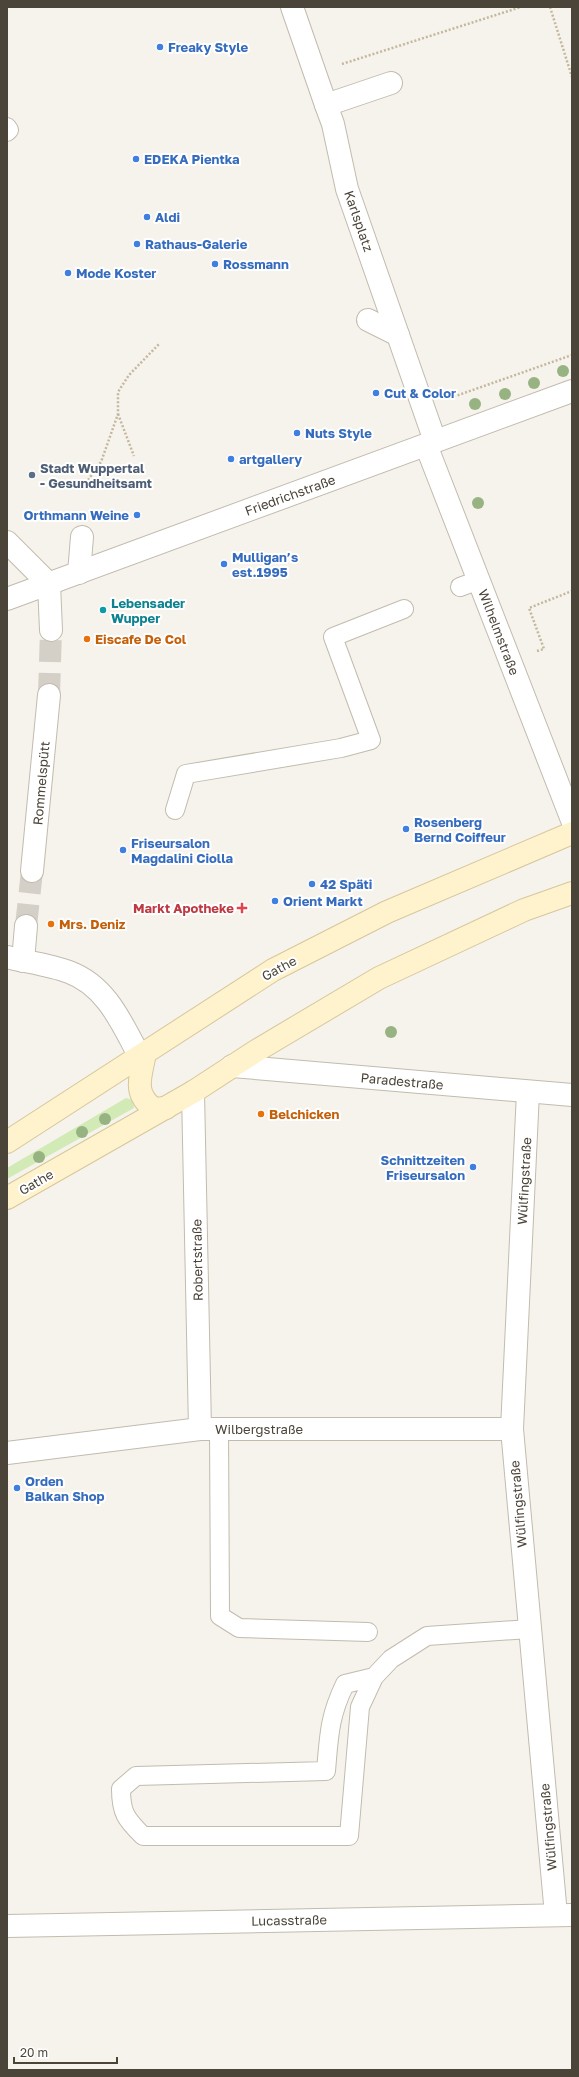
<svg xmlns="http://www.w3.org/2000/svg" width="579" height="2077" viewBox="0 0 579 2077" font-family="'Golos Text',sans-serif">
<rect width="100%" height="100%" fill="#f6f3ec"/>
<path fill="#d2eab5" d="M126 1098 133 1100 134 1108 7 1179V1168Z"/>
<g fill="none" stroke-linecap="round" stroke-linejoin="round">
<g stroke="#d4d0c8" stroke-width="22" stroke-dasharray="22 11" stroke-linecap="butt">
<path d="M49 695 51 630"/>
<path d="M26 926 32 871"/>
</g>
<defs>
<g id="lane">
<path d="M7 127 9 130 7 132"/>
<path d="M460 587 479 580"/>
<path d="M175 810 186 774 341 748 371 740 333 637 404 609"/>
<path d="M219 1429 220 1616 239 1628 368 1632"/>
<path d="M374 1677 345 1684C329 1717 329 1736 326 1771L136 1776 121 1789C121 1813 126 1819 143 1836H349L360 1707 374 1677 391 1659 427 1636 529 1629"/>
</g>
<g id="street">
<path d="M292 7 326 105 391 83"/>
<path d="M326 105 333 124 347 189 435 441"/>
<path d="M368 320 398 335"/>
<path d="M426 445 572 820"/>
<path d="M7 542 49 584"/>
<path d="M79 573 82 537"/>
<path d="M49 584 51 630"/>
<path d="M7 599 572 391"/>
<path d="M32 871 49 695"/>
<path d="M7 957C27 962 50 965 69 972 107 986 122 1024 140 1057"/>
<path d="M23 961 26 926"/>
<path d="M232 1066 572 1095"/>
<path d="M193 1092 200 1429"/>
<path d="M528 1092 512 1429 556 1915"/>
<path d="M7 1453 200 1429H512"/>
<path d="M7 1926 572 1915"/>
</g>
<g id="secondary">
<path d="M145 1053C141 1076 132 1093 154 1109L166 1108"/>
<path d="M7 1142 273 970 387 912 572 833"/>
<path d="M7 1198 193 1092 256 1051 379 978 524 910 572 893"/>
</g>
</defs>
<use href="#lane" stroke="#c2bbae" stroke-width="20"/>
<use href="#street" stroke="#c2bbae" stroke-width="24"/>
<use href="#secondary" stroke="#d6c79b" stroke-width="24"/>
<g stroke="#c4b79f" stroke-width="2.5" stroke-dasharray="2 2" stroke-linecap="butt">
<path d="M550 7 572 77"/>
<path d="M342 64 521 7"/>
<path d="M450 398 572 355"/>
<path d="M118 414 134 456"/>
<path d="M88 480 101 462 118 414V392L129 375 160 343"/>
<path d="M537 651 544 649 529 608 572 591"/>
</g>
<use href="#lane" stroke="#fff" stroke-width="18"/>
<use href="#street" stroke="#fff" stroke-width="22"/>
<use href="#secondary" stroke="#fff3cd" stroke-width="22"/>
</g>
<g fill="#97b381">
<circle cx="563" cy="371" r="6"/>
<circle cx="534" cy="383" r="6"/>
<circle cx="505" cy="394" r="6"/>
<circle cx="475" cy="404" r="6"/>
<circle cx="478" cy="503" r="6"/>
<circle cx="391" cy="1032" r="6"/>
<circle cx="105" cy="1119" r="6"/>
<circle cx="82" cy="1132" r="6"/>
<circle cx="39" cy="1157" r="6"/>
</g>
<g fill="#3f7fe0" stroke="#fff" stroke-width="1.5">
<circle cx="160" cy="47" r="4"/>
<circle cx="136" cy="159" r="4"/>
<circle cx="147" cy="217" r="4"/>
<circle cx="137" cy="244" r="4"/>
<circle cx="215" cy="264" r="4"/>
<circle cx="68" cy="273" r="4"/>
<circle cx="376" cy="393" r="4"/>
<circle cx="297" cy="433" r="4"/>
<circle cx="231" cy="459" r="4"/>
<circle cx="137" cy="515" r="4"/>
<circle cx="224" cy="564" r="4"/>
<circle cx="406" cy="829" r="4"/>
<circle cx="123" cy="850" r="4"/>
<circle cx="312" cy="884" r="4"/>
<circle cx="275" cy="901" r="4"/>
<circle cx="473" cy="1167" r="4"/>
<circle cx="17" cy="1488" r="4"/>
</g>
<circle fill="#5c6f8a" stroke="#fff" stroke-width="1.5" cx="32" cy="475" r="4"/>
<circle fill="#0f9aa8" stroke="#fff" stroke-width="1.5" cx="103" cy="610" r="4"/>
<g fill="#e8710a" stroke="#fff" stroke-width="1.5">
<circle cx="87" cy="639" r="4"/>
<circle cx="51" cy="924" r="4"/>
<circle cx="261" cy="1114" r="4"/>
</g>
<path fill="#e0444e" stroke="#fff" stroke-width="1.5" d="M240 902h4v4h4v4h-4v4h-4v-4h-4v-4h4z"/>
<g text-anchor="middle" stroke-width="4" stroke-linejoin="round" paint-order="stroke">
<g font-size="13" font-weight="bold" fill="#366cbe" stroke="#fff" text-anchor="start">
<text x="168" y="52">Freaky Style</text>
<text x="144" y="164">EDEKA Pientka</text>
<text x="155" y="222">Aldi</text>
<text x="145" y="249">Rathaus-Galerie</text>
<text x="223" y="269">Rossmann</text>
<text x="76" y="278">Mode Koster</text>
<text x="384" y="398">Cut &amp; Color</text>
<text x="305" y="438">Nuts Style</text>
<text x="239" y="464">artgallery</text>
<text x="129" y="520" text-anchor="end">Orthmann Weine</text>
<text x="232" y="562">Mulligan’s<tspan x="232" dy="15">est.1995</tspan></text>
<text x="414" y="827">Rosenberg<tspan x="414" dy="15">Bernd Coiffeur</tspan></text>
<text x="131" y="848">Friseursalon<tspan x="131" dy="15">Magdalini Ciolla</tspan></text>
<text x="320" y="889">42 Späti</text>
<text x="283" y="906">Orient Markt</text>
<text x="465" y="1165" text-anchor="end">Schnittzeiten<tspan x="465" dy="15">Friseursalon</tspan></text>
<text x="25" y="1486">Orden<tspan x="25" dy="15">Balkan Shop</tspan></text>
</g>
<g font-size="13" fill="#4b4439" stroke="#fff">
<text transform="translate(359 221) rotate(71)" y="5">Karlsplatz</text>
<text transform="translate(290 495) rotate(-20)" y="5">Friedrichstraße</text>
<text transform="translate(499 632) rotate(69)" y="5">Wilhelmstraße</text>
<text transform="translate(41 783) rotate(-85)" y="5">Rommelspütt</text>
<text transform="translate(279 968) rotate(-28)" y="5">Gathe</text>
<text transform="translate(402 1081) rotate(5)" y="5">Paradestraße</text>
<text transform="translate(524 1181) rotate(-87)" y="5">Wülfingstraße</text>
<text transform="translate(36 1182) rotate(-30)" y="5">Gathe</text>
<text transform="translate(197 1260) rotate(-91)" y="5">Robertstraße</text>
<text x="259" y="1434">Wilbergstraße</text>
<text transform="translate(518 1504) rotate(-95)" y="5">Wülfingstraße</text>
<text transform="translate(548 1827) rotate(-95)" y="5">Wülfingstraße</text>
<text transform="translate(289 1920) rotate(-1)" y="5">Lucasstraße</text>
</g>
<g font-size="13" font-weight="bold" fill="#4e5e75" stroke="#fff" text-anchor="start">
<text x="40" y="473">Stadt Wuppertal<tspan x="40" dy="15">- Gesundheitsamt</tspan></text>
</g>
<g font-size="13" font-weight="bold" fill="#0d838f" stroke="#fff" text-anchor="start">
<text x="111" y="608">Lebensader<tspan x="111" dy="15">Wupper</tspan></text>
</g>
<g font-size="13" font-weight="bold" fill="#c56008" stroke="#fff" text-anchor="start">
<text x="95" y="644">Eiscafe De Col</text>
<text x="59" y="929">Mrs. Deniz</text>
<text x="269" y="1119">Belchicken</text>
</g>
<g font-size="13" font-weight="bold" fill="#be3a42" stroke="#fff" text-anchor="end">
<text x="234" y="913">Markt Apotheke</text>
</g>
</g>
<rect width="579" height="2077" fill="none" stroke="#4b4439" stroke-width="16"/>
<path d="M14 2057v6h103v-6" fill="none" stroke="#4b4439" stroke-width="2"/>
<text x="20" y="2057" font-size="12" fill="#4b4439" stroke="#ffffff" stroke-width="3" paint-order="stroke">20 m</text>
</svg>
